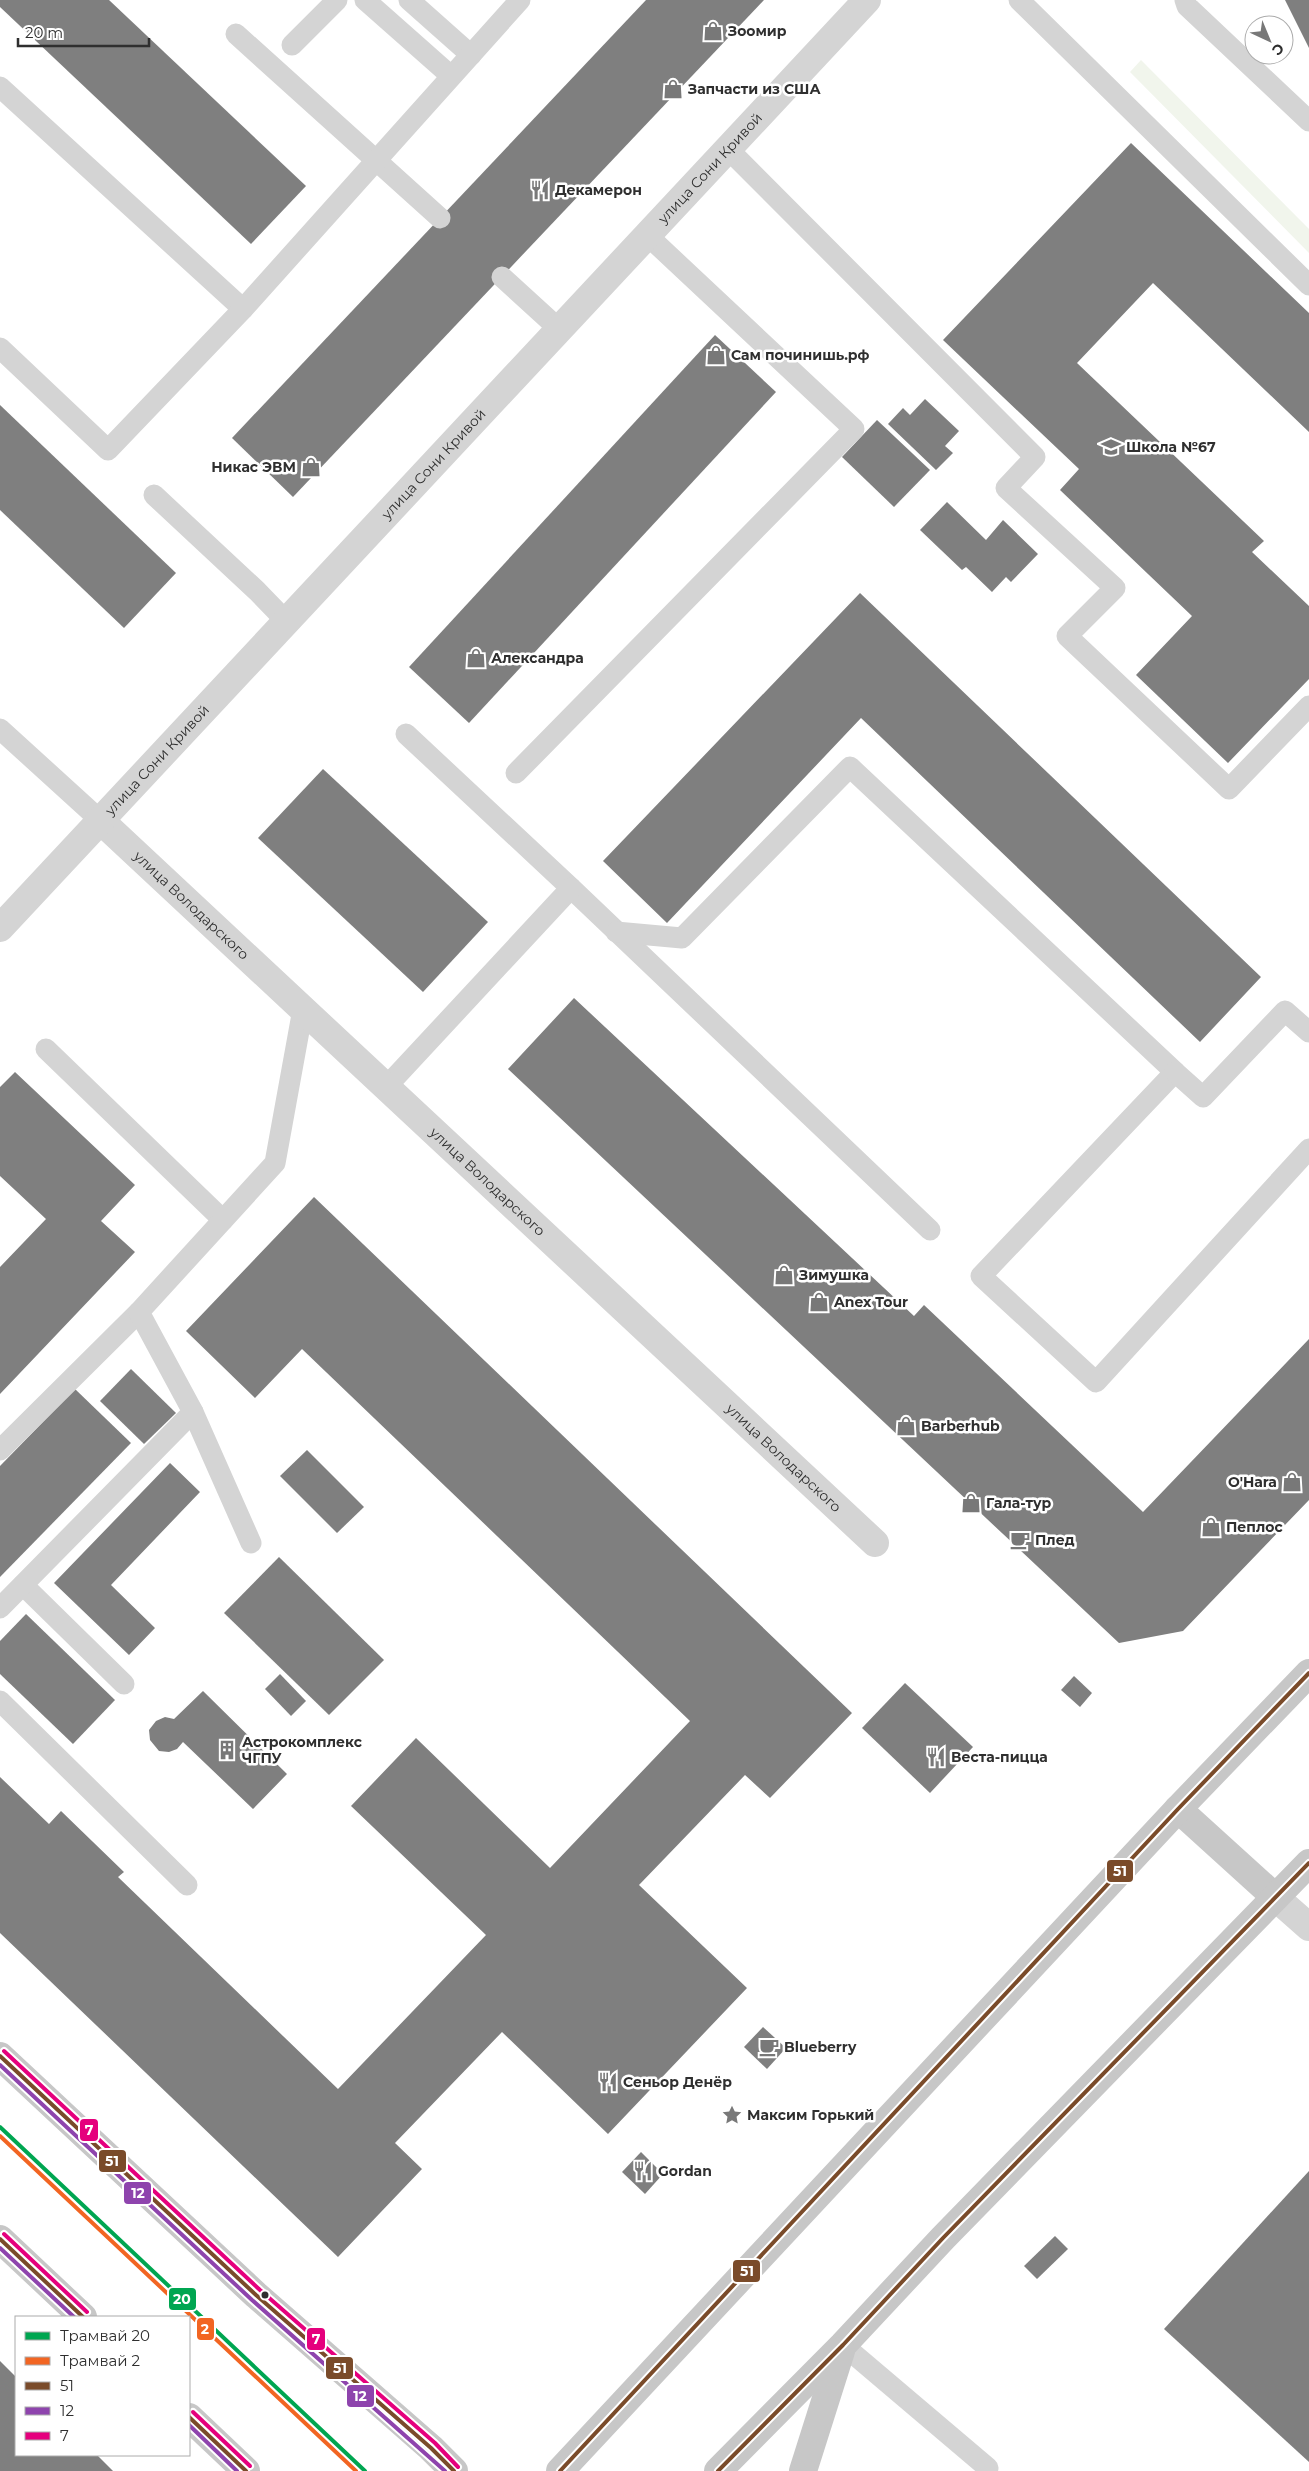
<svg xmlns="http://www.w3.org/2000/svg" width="1309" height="2471" viewBox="0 0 1309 2471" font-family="Montserrat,sans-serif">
<rect width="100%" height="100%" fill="#fff"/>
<path fill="#f1f5ec" d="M1141 60 1309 229V253L1130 72Z"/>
<g fill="#7f7f7f">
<path d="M0 0H109L306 186 251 244 0 7Z"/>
<path d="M646 0H764L293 497 232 438Z"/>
<path d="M1285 0H1309V48Z"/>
<path d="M1131 143 1309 313V432L1153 283 1077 363 1264 541 1252 552 1309 606V679L1228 763 1136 675 1192 616 1060 490 1079 469 943 340Z"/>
<path d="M715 335 776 392 469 723 409 667Z"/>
<path d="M925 399 959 431 945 446 953 453 936 470 888 424 903 408 910 415Z"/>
<path d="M0 405 176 573 124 628 0 510Z"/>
<path d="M877 420 930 470 894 507 842 457Z"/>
<path d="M947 502 986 540 1003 520 1038 554 1011 582 1006 577 992 592 966 567 962 570 920 530Z"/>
<path d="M860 593 1261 977 1200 1042 861 718 667 923 603 861Z"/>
<path d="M323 769 488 922 423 992 258 838Z"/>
<path d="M574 998 914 1316 924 1305 1143 1512 1309 1339V1500L1183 1631 1119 1643 508 1069Z"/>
<path d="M15 1072 135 1185 101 1221 135 1252 0 1394V1267L46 1219 0 1176V1087Z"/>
<path d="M314 1197 852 1713 770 1798 745 1775 639 1885 747 1988 608 2134 502 2032 395 2143 422 2169 338 2257 0 1933V1777L49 1824 61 1811 124 1872 118 1877 338 2089 486 1935 351 1806 416 1738 550 1868 690 1721 302 1349 255 1398 186 1331Z"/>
<path d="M131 1369 176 1413 144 1444 100 1401Z"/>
<path d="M75 1389 131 1443 0 1577V1466Z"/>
<path d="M307 1450 364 1507 337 1533 280 1476Z"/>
<path d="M170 1463 200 1492 111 1585 155 1628 129 1655 54 1583Z"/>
<path d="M279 1557 384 1660 329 1715 224 1613Z"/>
<path d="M26 1614 115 1700 73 1744 0 1674V1641Z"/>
<path d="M280 1674 306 1701 291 1716 265 1689Z"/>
<path d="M1074 1676 1092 1693 1080 1707 1061 1690Z"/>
<path d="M905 1683 973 1747 930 1793 862 1728Z"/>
<path d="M203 1691 287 1774 253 1809 183 1742 177 1749 169 1752 159 1751 150 1740 149 1730 156 1721 165 1717 174 1719Z"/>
<path d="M763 2027 786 2048 767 2069 744 2047Z"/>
<path d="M641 2152 663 2174 645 2194 622 2172Z"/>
<path d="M1309 2171V2462L1164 2329Z"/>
<path d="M1055 2236 1068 2249 1037 2279 1024 2266Z"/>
<path d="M0 2361 16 2377V2455H97L113 2471H0Z"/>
</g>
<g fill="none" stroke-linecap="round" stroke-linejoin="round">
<g stroke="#d4d4d4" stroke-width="21">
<path d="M365 0 451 76"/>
<path d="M409 0 471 55"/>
<path d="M1019 0 1309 285"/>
<path d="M1185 0 1187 6 1309 121"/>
<path d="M236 34 440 218"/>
<path d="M292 45 337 0"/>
<path d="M0 87 243 309"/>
<path d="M727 148 1035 457 1006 488 1115 588 1067 636 1229 789 1309 706"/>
<path d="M502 277 559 329"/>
<path d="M0 348 108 450 243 309 520 0"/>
<path d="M154 495 257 591 286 621"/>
<path d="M0 729 100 820"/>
<path d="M406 734 571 888 930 1230"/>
<path d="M516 773 854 429 647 235"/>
<path d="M616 932 682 938 850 767 1175 1072 981 1276 1096 1382 1309 1149"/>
<path d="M46 1049 223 1220"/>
<path d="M1175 1072 1203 1097 1285 1011 1309 1032"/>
<path d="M387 1086 571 888"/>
<path d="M0 1450 139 1312"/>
<path d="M251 1543 193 1412 139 1312 275 1163 303 1009"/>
<path d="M23 1585 124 1684"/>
<path d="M0 1608 193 1412"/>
<path d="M0 1701 187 1885"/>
<path d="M843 2345 988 2468"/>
</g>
<g stroke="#d4d4d4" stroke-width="28">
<path id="s1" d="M100 820 875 1543"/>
<path d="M1275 1897 1309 1927"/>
</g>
<path stroke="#d4d4d4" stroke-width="28" id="s2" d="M0 928 867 0"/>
<g stroke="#c7c7c7" stroke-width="28">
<path d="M1178 1809 1275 1897"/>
<path d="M0 2056 256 2295 431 2448 454 2471"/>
<path d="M0 2239 83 2317"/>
<path d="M189 2417 246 2471"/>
<path d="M560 2471 1178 1809 1309 1673"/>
<path d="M718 2471 843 2345 943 2238 1309 1863"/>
<path d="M803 2471 841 2351"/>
</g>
<defs>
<g id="bus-1">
<path d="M0 2056 256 2295 431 2448 454 2471"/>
<path d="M0 2239 83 2317"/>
<path d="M189 2417 246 2471"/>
<path d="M560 2471 1178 1809 1309 1673"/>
<path d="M718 2471 843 2345 943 2238 1309 1863"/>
</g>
<g id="bus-2">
<path d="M0 2065 252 2300 445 2471"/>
<path d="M0 2248 74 2317"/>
<path d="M189 2425 237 2471"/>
</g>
<g id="bus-3">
<path d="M4 2051 260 2290 435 2443 458 2467"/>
<path d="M4 2234 87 2312"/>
<path d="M193 2412 250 2466"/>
</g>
</defs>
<use href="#bus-1" stroke="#fff" stroke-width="8"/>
<use href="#bus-2" stroke="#fff" stroke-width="8"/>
<use href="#bus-3" stroke="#fff" stroke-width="8"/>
<use href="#bus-1" stroke="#7a4b2a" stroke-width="4"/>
<use href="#bus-2" stroke="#8e44ad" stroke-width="4"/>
<use href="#bus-3" stroke="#e5007d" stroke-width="4"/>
<defs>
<path id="tram-1" d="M0 2127 365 2471"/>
<path id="tram-2" d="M0 2136 356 2471"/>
</defs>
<use href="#tram-1" stroke="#fff" stroke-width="8"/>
<use href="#tram-2" stroke="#fff" stroke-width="8"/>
<use href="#tram-1" stroke="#00a651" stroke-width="4"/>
<use href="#tram-2" stroke="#f26522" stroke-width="4"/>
</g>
<defs>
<symbol id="shop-bare" viewBox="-9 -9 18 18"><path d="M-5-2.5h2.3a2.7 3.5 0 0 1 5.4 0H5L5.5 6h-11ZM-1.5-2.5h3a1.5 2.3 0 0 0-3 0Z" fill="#787878" stroke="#fff" stroke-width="2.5" paint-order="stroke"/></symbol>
<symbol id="restaurant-bare" viewBox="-9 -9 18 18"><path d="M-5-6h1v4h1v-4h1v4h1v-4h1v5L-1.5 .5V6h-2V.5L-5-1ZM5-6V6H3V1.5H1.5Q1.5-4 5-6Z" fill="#787878" stroke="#fff" stroke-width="2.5" paint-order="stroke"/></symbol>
<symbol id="school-bare" viewBox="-9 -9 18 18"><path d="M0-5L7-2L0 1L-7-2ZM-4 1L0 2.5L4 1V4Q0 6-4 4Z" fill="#787878" stroke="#fff" stroke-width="2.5" paint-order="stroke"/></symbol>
<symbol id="cafe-bare" viewBox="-9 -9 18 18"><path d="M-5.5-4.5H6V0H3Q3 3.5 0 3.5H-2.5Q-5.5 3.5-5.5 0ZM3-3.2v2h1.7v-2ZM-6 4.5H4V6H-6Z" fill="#787878" stroke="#fff" stroke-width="2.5" paint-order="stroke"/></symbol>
<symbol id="building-bare" viewBox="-9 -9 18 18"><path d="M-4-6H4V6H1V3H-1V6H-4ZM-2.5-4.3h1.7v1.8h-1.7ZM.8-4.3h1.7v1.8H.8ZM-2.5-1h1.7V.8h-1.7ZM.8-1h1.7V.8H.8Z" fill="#787878" stroke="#fff" stroke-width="2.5" paint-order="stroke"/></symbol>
<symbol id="sight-bare" viewBox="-9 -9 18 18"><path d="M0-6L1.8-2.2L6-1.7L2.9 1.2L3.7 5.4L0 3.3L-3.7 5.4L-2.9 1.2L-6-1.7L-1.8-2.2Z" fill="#787878" stroke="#fff" stroke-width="2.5" paint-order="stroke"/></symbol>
</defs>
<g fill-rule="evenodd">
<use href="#shop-bare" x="699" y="17" width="28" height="28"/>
<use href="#shop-bare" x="659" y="75" width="28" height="28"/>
<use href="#restaurant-bare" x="526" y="176" width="28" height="28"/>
<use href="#shop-bare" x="702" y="341" width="28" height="28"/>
<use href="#school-bare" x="1097" y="433" width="28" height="28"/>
<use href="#shop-bare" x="297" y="453" width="28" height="28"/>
<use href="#shop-bare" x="462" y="644" width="28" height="28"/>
<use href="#shop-bare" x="770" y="1261" width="28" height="28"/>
<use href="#shop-bare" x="805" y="1288" width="28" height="28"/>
<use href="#shop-bare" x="892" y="1412" width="28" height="28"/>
<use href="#shop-bare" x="1278" y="1468" width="28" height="28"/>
<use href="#shop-bare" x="957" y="1489" width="28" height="28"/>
<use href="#shop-bare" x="1197" y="1513" width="28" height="28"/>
<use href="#cafe-bare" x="1006" y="1526" width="28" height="28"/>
<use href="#building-bare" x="213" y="1736" width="28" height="28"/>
<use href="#restaurant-bare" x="922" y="1743" width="28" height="28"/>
<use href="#cafe-bare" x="755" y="2033" width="28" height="28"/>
<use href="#restaurant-bare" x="594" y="2068" width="28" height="28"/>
<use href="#sight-bare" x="718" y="2101" width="28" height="28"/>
<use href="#restaurant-bare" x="629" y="2157" width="28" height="28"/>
</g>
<circle fill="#2f2f2f" stroke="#fff" stroke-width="2" cx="265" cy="2295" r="4.5"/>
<g text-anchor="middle" stroke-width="5" stroke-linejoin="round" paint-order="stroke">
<g font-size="14" font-weight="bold" fill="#2f2f2f" stroke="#fff" text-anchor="start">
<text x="728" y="36">Зоомир</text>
<text x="688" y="94">Запчасти из США</text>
<text x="555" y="195">Декамерон</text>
<text x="731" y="360">Сам починишь.рф</text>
<text x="1126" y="452">Школа №67</text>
<text x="296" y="472" text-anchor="end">Никас ЭВМ</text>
<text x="491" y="663">Александра</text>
<text x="799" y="1280">Зимушка</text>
<text x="834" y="1307">Anex Tour</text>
<text x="921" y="1431">Barberhub</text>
<text x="1277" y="1487" text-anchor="end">O'Hara</text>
<text x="986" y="1508">Гала-тур</text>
<text x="1226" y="1532">Пеплос</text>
<text x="1035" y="1545">Плед</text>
<text x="242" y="1747">Астрокомплекс<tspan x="242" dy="16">ЧГПУ</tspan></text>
<text x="951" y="1762">Веста-пицца</text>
<text x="784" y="2052">Blueberry</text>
<text x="623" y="2087">Сеньор Денёр</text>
<text x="747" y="2120">Максим Горький</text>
<text x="658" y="2176">Gordan</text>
</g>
<g font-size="14" fill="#2f2f2f" stroke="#fff">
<text dy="5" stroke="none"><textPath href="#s2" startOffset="1040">улица Сони Кривой</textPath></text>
<text dy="5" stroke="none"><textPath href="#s2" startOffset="635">улица Сони Кривой</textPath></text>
<text dy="5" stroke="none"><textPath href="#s2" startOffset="230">улица Сони Кривой</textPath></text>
<text dy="5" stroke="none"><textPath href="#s1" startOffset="125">улица Володарского</textPath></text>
<text dy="5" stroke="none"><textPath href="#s1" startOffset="530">улица Володарского</textPath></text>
<text dy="5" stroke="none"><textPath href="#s1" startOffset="935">улица Володарского</textPath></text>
</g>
</g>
<g stroke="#fff" stroke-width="2">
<rect x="1106" y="1859" width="28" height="24" rx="5" fill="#7a4b2a"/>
<rect x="79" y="2118" width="20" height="24" rx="5" fill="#e5007d"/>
<rect x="98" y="2149" width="29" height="24" rx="5" fill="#7a4b2a"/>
<rect x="123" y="2181" width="29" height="24" rx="5" fill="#8e44ad"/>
<rect x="732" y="2259" width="29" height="24" rx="5" fill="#7a4b2a"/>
<rect x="168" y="2287" width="29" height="24" rx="5" fill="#00a651"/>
<rect x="196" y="2317" width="19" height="24" rx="5" fill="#f26522"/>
<rect x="306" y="2327" width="20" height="24" rx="5" fill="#e5007d"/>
<rect x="325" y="2356" width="29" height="24" rx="5" fill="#7a4b2a"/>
<rect x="346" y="2384" width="29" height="24" rx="5" fill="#8e44ad"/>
</g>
<g font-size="14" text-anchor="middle" font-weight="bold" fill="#fff">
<text x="1120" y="1876">51</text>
<text x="89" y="2135">7</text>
<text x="112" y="2166">51</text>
<text x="138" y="2198">12</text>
<text x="747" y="2276">51</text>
<text x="182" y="2304">20</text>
<text x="205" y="2334">2</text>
<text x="316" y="2344">7</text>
<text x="340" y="2373">51</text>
<text x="360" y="2401">12</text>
</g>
<rect x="15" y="2316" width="175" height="140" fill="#ffffff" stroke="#acacac"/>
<rect x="25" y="2332" width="25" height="8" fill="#00a651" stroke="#acacac"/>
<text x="60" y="2341" font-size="15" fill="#2f2f2f">Трамвай 20</text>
<rect x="25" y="2357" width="25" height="8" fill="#f26522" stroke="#acacac"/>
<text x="60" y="2366" font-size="15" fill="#2f2f2f">Трамвай 2</text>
<rect x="25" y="2382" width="25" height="8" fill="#7a4b2a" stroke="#acacac"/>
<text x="60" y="2391" font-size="15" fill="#2f2f2f">51</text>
<rect x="25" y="2407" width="25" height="8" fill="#8e44ad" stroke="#acacac"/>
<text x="60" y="2416" font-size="15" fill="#2f2f2f">12</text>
<rect x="25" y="2432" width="25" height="8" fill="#e5007d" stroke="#acacac"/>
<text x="60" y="2441" font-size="15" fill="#2f2f2f">7</text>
<g transform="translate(1269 40) rotate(136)"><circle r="24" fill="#ffffff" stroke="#acacac"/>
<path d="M0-4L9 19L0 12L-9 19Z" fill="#787878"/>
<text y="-8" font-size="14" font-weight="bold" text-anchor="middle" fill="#2f2f2f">С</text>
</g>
<path d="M18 38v8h131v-8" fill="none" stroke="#2f2f2f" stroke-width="2.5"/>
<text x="25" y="38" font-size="15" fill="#2f2f2f" stroke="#ffffff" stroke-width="4" paint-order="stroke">20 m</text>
</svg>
